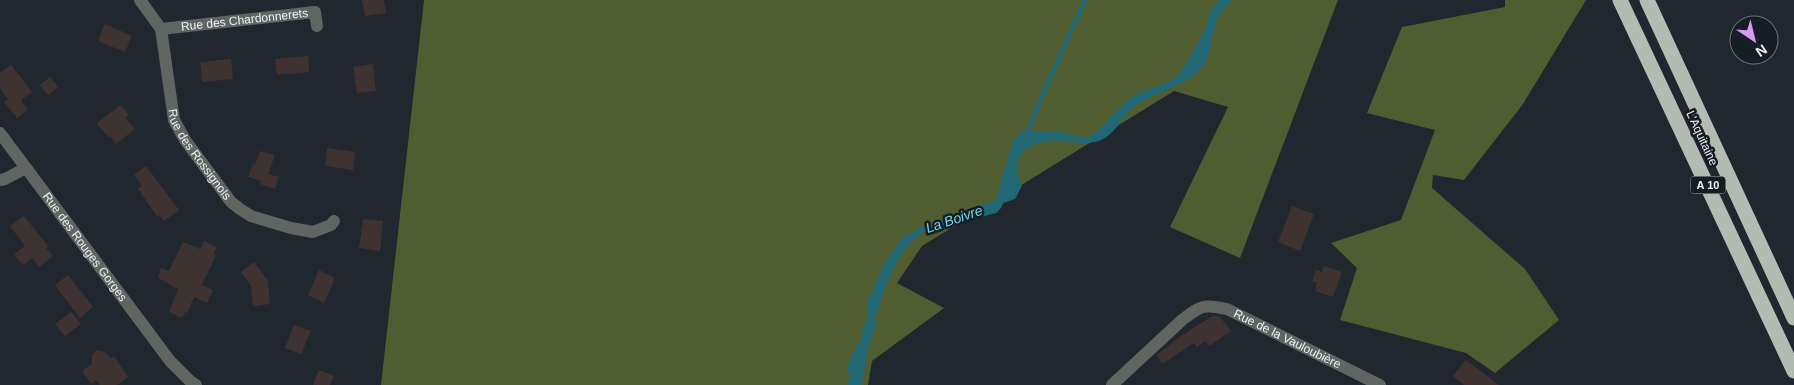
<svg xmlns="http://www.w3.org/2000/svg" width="1794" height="385" viewBox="0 0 1794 385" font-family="Helvetica,sans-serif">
<rect width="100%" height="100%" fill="#20272f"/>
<g fill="#4f5d30">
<path d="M424 0H1338L1240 258 1170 227 1228 107 1174 91 922 246 897 283 944 308 872 361 868 385H381Z"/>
<path d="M1505 0H1586L1523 104 1464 180 1433 175 1432 188 1525 269 1559 320 1495 373 1466 353 1340 320 1357 268 1331 243 1401 220 1435 130 1367 113 1402 27 1505 7Z"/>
</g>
<path fill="#226774" d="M1220 0H1234C1205 19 1219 45 1202 67 1186 87 1157 91 1136 105 1124 113 1118 130 1105 138 1086 149 1068 138 1048 141 1022 146 1009 159 1022 186L1015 199 1003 203 1001 208 996 213 924 232C896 249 886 286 876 315 877 327 870 341 867 354 865 364 865 374 861 385H847L851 374 846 371 855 349 861 340 863 329 868 317 867 303 882 268 901 239 919 228 934 222 996 200 1013 140 1022 131 1060 132 1087 138C1106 126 1118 104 1139 93 1153 86 1172 84 1182 70 1189 59 1197 45 1203 33 1209 19 1207 12 1220 0Z"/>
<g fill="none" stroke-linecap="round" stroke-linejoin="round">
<path stroke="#226774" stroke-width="4.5" d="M1026 136 1041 98 1085 0"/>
</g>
<g fill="#3f3332">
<path d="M362 0H384L386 13 365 16Z"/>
<path d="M105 24 132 36 125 52 98 41Z"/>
<path d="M308 56 309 72 277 75 275 59Z"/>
<path d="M231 59 233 79 202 82 200 62Z"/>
<path d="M373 64 376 91 357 93 353 67Z"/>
<path d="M11 65 32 92 21 100 28 110 17 118 4 102 8 99 0 88V73Z"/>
<path d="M50 77 58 87 48 95 40 85Z"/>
<path d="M121 105 129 115 126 118 135 129 116 144 110 136 108 137 97 123Z"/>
<path d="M327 148 355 152 353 170 325 166Z"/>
<path d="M260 151 275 155 268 174 279 177 275 189 260 184 261 181 248 177 253 164 255 165Z"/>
<path d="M146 166 179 210 164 221 159 215 157 216 138 189 142 186 134 175Z"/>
<path d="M1292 206 1314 214 1300 251 1278 242Z"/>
<path d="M24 216 48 246 46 248 53 256 39 267 32 258 23 265 14 254 25 246 10 226Z"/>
<path d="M363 219 383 221 380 251 359 248Z"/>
<path d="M204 241 217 247 214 254 216 255 202 285 213 290 207 303 194 297 187 313 185 312 182 318 169 312 178 289 158 278 161 268 169 271 183 242 200 249Z"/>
<path d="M254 262 268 281 270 304 253 306 251 286 241 272Z"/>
<path d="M1324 266 1342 272 1333 297 1315 291 1317 283 1312 281 1316 270 1322 272Z"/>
<path d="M319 270 335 278 324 303 308 295Z"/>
<path d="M68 275 93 307 80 318 55 285Z"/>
<path d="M71 312 81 324 65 336 55 324Z"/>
<path d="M1214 315 1220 317 1231 331 1209 346 1205 341 1197 347 1194 343 1162 364 1157 355 1181 336Z"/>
<path d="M294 325 311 331 301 354 285 348Z"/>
<path d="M97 350 104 352 111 358 114 356 128 377 117 385H100L96 380 91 384 82 371 92 364V355Z"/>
<path d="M1466 360 1499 385H1464L1453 376Z"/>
<path d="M319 370 334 376 330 385H313Z"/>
</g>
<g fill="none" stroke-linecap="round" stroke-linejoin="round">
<g stroke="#616561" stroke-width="12">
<path id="s1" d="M140 0 161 29 174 120 185 140 231 202 240 209 251 216 291 228 313 232 331 225 334 221"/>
<path id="s2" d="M161 29 315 12 317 26"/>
<path id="s3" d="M0 133 170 361 190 381 196 385"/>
<path d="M0 180 5 179 26 168"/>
<path id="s4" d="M1112 385 1182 320C1202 305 1203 304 1227 309L1380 385"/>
</g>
<g stroke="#b3bcb2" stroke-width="15">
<path d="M1620 0 1794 371"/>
<path d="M1647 0 1794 318"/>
</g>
</g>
<g text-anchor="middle" stroke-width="5" stroke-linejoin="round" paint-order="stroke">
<rect fill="#161e25" stroke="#acb2b7" stroke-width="1" x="1690.5" y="176.5" width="35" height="17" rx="4"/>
<g font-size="11" font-weight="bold" fill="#ecf1f6">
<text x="1708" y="189">A 10</text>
</g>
<g font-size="12" fill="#ecf1f6" stroke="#161e25">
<text dy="4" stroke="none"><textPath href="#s2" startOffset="84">Rue des Chardonnerets</textPath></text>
<text transform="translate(1702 138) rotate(65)" y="4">L'Aquitaine</text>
<text dy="4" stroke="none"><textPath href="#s1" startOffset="170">Rue des Rossignols</textPath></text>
<text dy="4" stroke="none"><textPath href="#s3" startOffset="142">Rue des Rouges Gorges</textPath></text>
<text dy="4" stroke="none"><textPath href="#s4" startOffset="212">Rue de la Vauloubière</textPath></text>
</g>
<g font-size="14" font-style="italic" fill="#70d7ed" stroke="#161e25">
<text transform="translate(954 219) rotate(-19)" y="5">La Boivre</text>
</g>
</g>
<g transform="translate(1754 40) rotate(145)"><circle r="24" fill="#161e25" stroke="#6c7279"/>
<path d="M0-4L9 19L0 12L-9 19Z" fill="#d99af7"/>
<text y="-8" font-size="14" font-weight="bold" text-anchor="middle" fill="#ecf1f6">N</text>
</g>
</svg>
